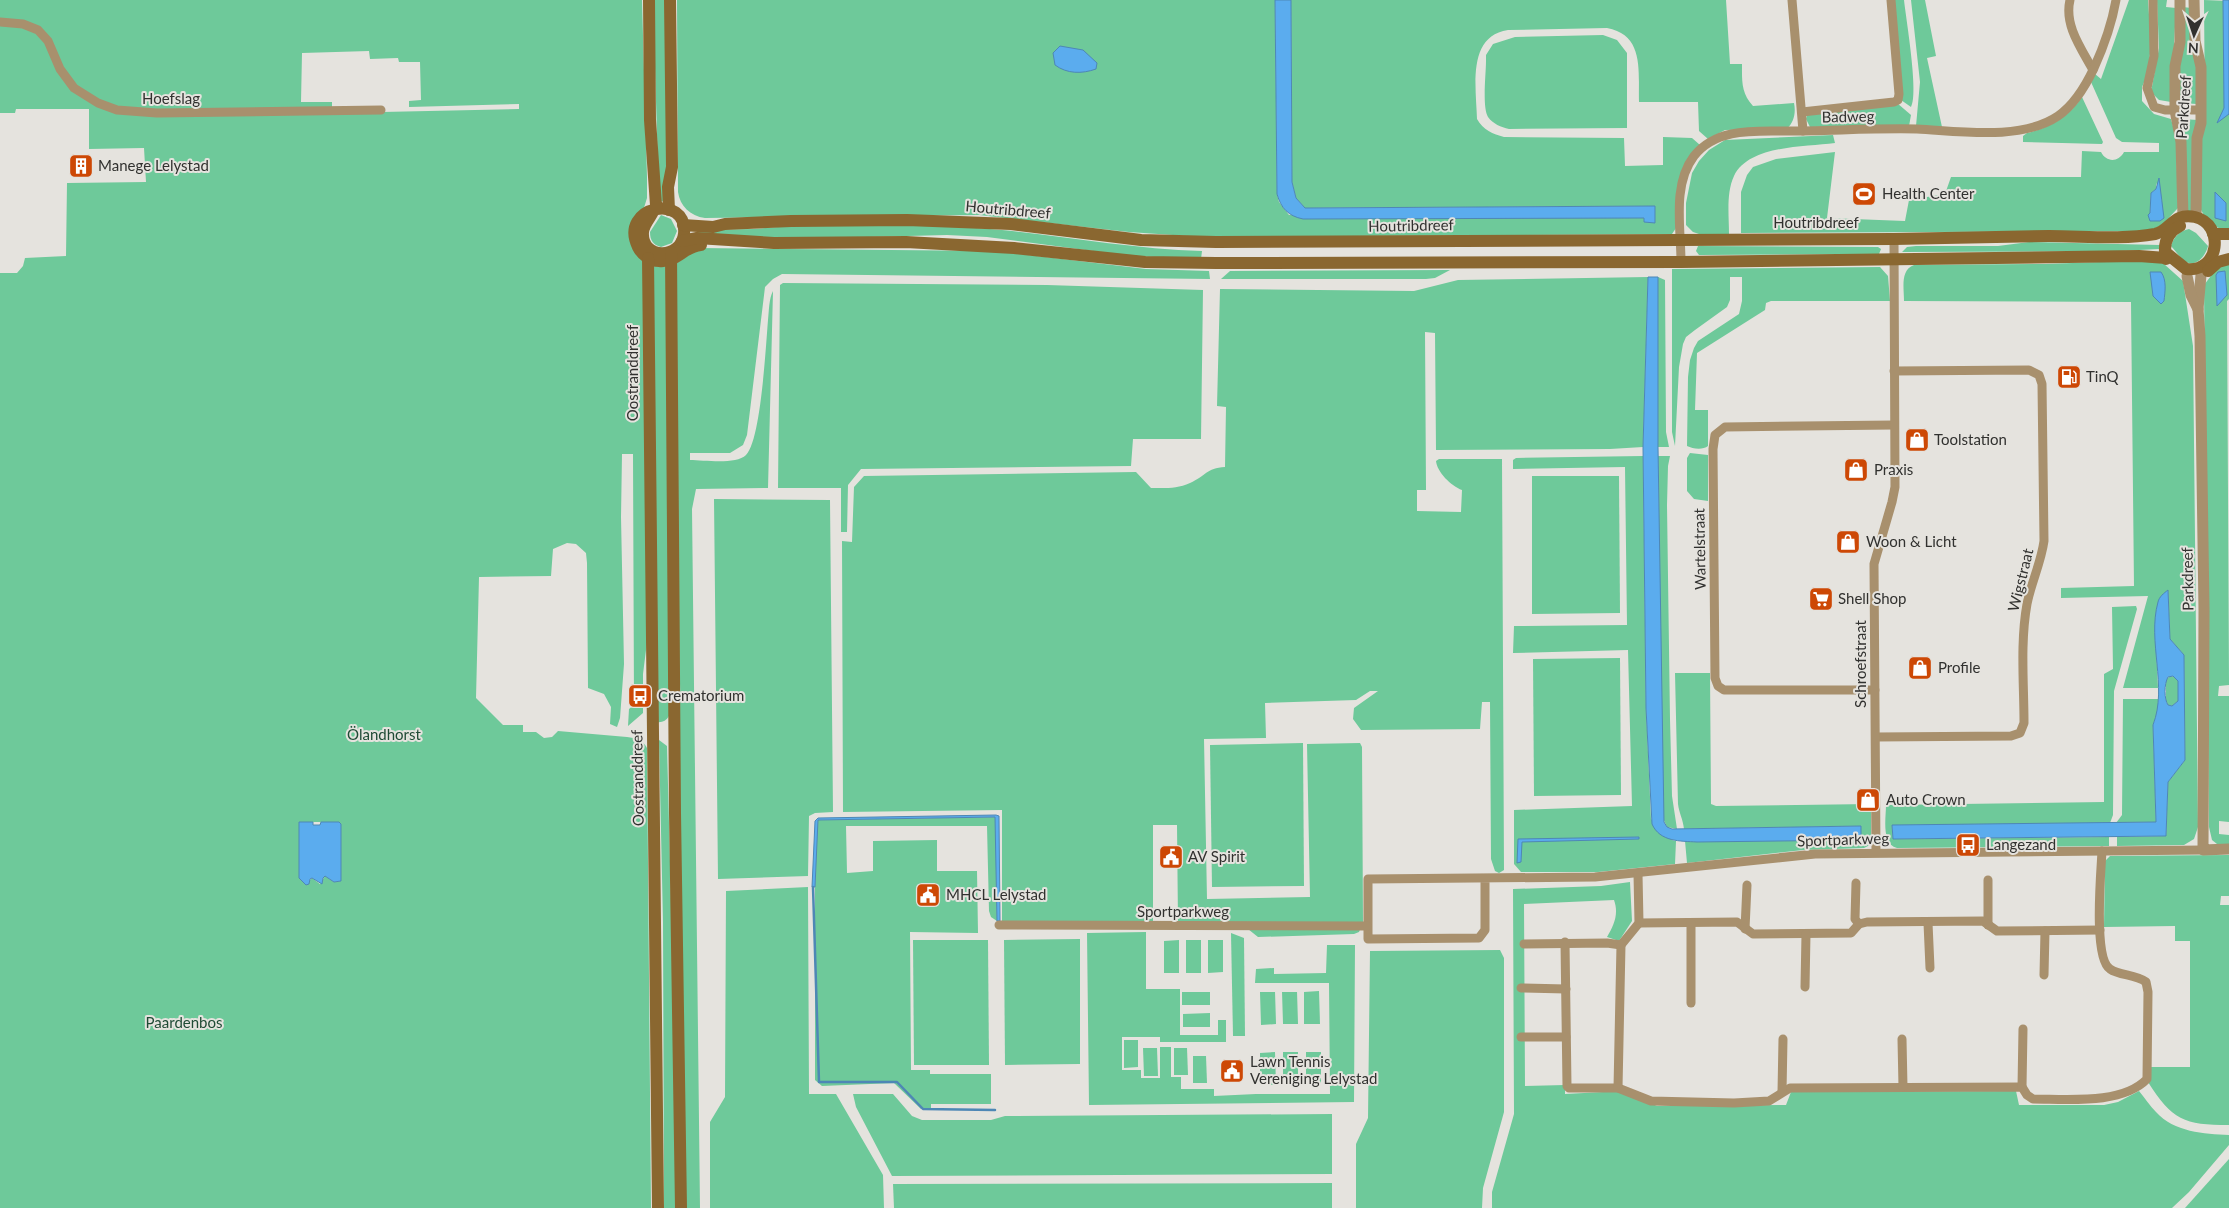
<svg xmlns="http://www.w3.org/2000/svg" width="2229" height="1208" viewBox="0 0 2229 1208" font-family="Lato,sans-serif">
<rect width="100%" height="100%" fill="#e5e3de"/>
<g fill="#6ec99a" fill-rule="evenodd">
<path d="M0 0H642L647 177V198L643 211 648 634 643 674V713L628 726 629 709 634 705 633 454H622L621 517 624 664 620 718 617 727 610 724 611 707 604 694 588 688 587 563 586 553 576 544 567 543 553 549 551 576 479 577 476 698 503 725H523V732H536L544 738 552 737 558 731 627 737C636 738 643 740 647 748L651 1208H0V273H17L23 266 25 258 66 256 67 183 146 182 144 148 89 149V109H16L15 113H0ZM369 51 370 59 398 58 399 62H420L421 100 409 101V107L519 104V109L382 112 332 108V102H301L302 53ZM299 822H338L341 824V881L334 882 325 876 320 884 312 878 309 881 299 878Z"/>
<path d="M653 0H665L667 155 664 201 659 202Z"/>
<path d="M677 0H1275L1277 194 1279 202 1289 215 1644 218 1655 222V206L1305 208 1296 198 1292 182 1291 0H1726L1730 64H1742C1742 81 1741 93 1753 106L1794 103C1796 113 1794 122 1787 129L1725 130 1708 139 1699 131 1698 102H1639C1638 72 1645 35 1607 28L1508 30C1467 36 1476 87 1477 119 1483 130 1493 134 1504 137L1624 138 1625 166 1663 165V137L1692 138 1700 145 1687 162 1676 228 1672 234 1202 237 1129 232 979 215 705 218C690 216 680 206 678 192Z"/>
<path d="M1894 0H1904C1906 19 1919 94 1911 107L1901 100Z"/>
<path d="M1911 0H1925L1936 56 1927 58 1942 127 1916 126 1920 82Z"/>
<path d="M2129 0H2148L2151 44 2148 73 2142 87V101L2154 114 2171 119 2176 137 2178 208 2163 224 2150 231 1741 233V192L1747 175 1753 167 1776 159 1835 152 1827 218 1905 221 1909 200 1945 194 1951 177H2081L2082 151 2101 152C2106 162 2118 163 2124 152H2159V143L2122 142 2116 138 2091 82 2095 74 2101 79ZM2156 183 2162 200 2150 213 2151 193 2156 189Z"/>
<path d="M2157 0H2167L2166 7 2176 8 2171 102 2159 100 2151 92 2159 48Z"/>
<path d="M2204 0 2229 1V231C2214 229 2204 219 2199 205V137L2205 120Z"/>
<path d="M2182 7 2192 8 2197 61V104L2180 103 2177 91Z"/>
<path d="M1603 35 1617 40 1627 53V128L1509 129C1501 127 1493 124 1488 117 1482 107 1486 74 1486 61V55L1493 44 1515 37Z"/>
<path d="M2082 97 2103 142 2102 144 2023 142V136L2027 133C2049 128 2069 117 2082 97Z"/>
<path d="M1897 103 1911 115 1909 126 1810 127 1806 119 1807 115Z"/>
<path d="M2181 119 2198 120 2192 211 2188 212Z"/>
<path d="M1833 135 1835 143C1804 147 1749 145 1734 176 1726 193 1729 216 1729 234H1699L1693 232 1686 225V203L1692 173 1699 161 1709 150 1725 140Z"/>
<path d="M661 215 671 219 677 231 672 243 661 247C653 245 650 240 650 232Z"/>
<path d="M804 225C870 225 936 224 1002 230 1069 237 1134 249 1202 251L1201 259 1131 256 987 237 947 235 790 239 697 235V230L753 229Z"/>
<path d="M2189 229 2196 233 2208 246C2205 258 2193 270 2182 259 2178 255 2175 250 2171 246 2174 237 2179 231 2189 229Z"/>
<path d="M2029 242 2160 245 2159 249 2119 251 1902 252 1907 247 1916 246H1998Z"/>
<path d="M1698 246 1878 247 1881 249 1879 254 1699 255 1696 251Z"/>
<path d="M699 248 995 251 1146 269 1209 271 1210 279 782 274 773 279 765 287 747 435 743 445 730 453H690V460C704 460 736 465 746 455 761 441 766 344 768 320 769 311 769 298 773 291L768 488 696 489 692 509 700 1208H686L677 732C681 703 682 682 676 654L677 263Z"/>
<path d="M2153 260 2164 264 2183 281 2193 346 2198 827 2194 839 2184 845 2117 846V837L2166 836 2168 782 2185 760 2184 655 2170 639 2168 591 2155 625 2158 688H2123L2148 596 2061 598V588L2134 586 2131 302 1904 301C1904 288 1900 270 1914 265L2046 264ZM2152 279 2164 286 2161 304 2153 296Z"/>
<path d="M2229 263V299L2227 301 2229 685 2219 686 2218 696H2229V822L2219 821V834L2229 835V846L2217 844 2212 840 2209 827 2204 285 2217 268Z"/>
<path d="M652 266 668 267 669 716C666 721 662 723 656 722Z"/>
<path d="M1880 267 1888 276 1890 301H1771L1766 303 1765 310 1697 353 1695 410H1708V446C1703 450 1693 449 1687 446L1688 377 1690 360 1694 348 1698 341 1739 314 1742 301V277H1730V300L1727 307 1695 330 1686 337 1683 344 1679 367 1675 446 1672 432V269Z"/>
<path d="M1450 270 1435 278 1426 279H1221L1230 271Z"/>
<path d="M1648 277 1643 447 1610 449 1436 450 1435 333 1425 332 1426 490H1417V511L1461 512 1462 490C1451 486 1437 472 1436 461L1439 459H1502L1504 870 1499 873 1495 871 1491 859 1490 702H1482L1480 729 1361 730 1353 719 1354 708 1378 691H1370L1356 700 1265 703 1266 738 1204 739 1207 899 1310 897 1307 744 1360 743 1362 747 1363 922 1359 932 1354 934 1258 937 1243 925 1178 923 1177 825H1153V923L1002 921V810L843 812 842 541 852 542 854 487 864 476 1136 472 1151 488C1165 488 1177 489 1190 483 1206 476 1206 468 1225 467L1226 407 1217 406 1220 289 1414 291 1458 280Z"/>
<path d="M1658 277 1665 280 1666 432 1669 447H1658Z"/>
<path d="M783 283 1047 285 1203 290 1201 439H1133L1131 466 861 469 848 485 847 532H841V488H778L780 285Z"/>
<path d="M1690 453 1708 455V501L1694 499 1687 491V458Z"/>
<path d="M1643 456 1646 708 1651 819 1672 840 1676 841 1675 864 1598 872H1521L1514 864V810L1632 806 1628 650 1513 653 1514 626 1627 625 1625 467 1513 469V460L1516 458Z"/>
<path d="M1658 456H1670L1668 466 1667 505 1670 719 1672 796 1677 829 1667 827 1662 816Z"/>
<path d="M1619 476 1620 613 1532 614V476Z"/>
<path d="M714 499 830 500 833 812 815 813 809 816 808 876 718 879Z"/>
<path d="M2136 606 2137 609 2114 691 2113 815 2110 823 1892 826 1893 839 2109 837V846L1897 848C1881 844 1886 818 1886 805L2104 802V674L2113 669 2112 607Z"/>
<path d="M1620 658 1621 795 1534 796 1533 659Z"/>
<path d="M1675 673H1710L1711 804 1716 806 1871 804V839L1870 845 1864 848 1803 850 1687 863 1685 841 1861 840V826L1684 829C1683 819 1679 813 1678 804Z"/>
<path d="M2170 676 2175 677 2178 681V701L2172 706 2168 705 2166 701V680Z"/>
<path d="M2123 699H2158V712L2153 725 2156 822 2116 823 2122 815Z"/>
<path d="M659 740 667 746 679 1208H664L663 922Z"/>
<path d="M1303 743 1304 886 1212 887 1210 745Z"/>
<path d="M996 817 997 921 991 917 989 911 987 826H846L847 873 873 871V841L937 840V871H977L978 933 910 932 911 1070H930V1074H991V1104H931V1109H921L894 1083 822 1086 815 1080V887L817 820Z"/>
<path d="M2229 855V896H2221L2220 905H2229V1125C2184 1125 2172 1120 2148 1082L2151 1067H2190V941H2175V926L2104 927 2105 861 2110 856Z"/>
<path d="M1630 882 1632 921 1619 941 1607 937C1614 925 1619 914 1614 900L1524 904 1525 1086 1565 1085V1094L1622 1091 1657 1106 1786 1105 1791 1092 2016 1091 2019 1105H2104L2118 1102 2139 1091C2145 1098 2150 1106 2156 1112 2174 1132 2204 1134 2229 1135V1145L2189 1192 2172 1208H1492V1192L1514 1114 1513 889 1601 886Z"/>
<path d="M808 887 809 1094H836L883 1175 884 1208H710V1122L725 1097 726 891Z"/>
<path d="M1146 932V989H1180V1035H1218V1020H1226V1042H1160V1037H1122V1070H1141V1078H1160V1047H1171V1077H1181V1089H1214V1096L1256 1094H1330L1329 983H1255L1256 969 1274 968V974L1326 973 1327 945H1355L1354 1102 1089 1105 1087 933Z"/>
<path d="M1231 933 1244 938 1245 1036H1233Z"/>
<path d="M1080 939V1064L1005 1065 1004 940Z"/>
<path d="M913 940H988L989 1065H914Z"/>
<path d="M1179 940V973H1164V941Z"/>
<rect x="1186" y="940" width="15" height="33"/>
<path d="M1208 940H1223V972L1208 973Z"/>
<path d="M1500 950 1504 958V1112L1483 1188 1482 1208H1356V1144L1368 1118 1370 951Z"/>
<path d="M1319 991 1320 1024H1304V992Z"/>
<rect x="1182" y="992" width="28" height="13"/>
<path d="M1260 992H1275L1276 1024 1261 1025Z"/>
<path d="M1282 992H1297L1298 1024H1283Z"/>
<path d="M1210 1013V1027H1183V1014Z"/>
<path d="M1124 1040H1138V1067L1124 1068Z"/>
<path d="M1143 1048H1157L1158 1076H1144Z"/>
<path d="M1174 1048H1187L1188 1075H1174Z"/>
<path d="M1275 1052 1276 1085H1260V1053Z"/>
<rect x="1283" y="1052" width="15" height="33"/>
<rect x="1306" y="1052" width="15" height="32"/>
<path d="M1193 1056H1206L1207 1083H1193Z"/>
<path d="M853 1094H893L912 1116 922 1120H991L1005 1116 1332 1114V1174L892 1176 856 1107Z"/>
<path d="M2229 1159V1208H2185Z"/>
<path d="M1332 1183V1208H894L893 1184Z"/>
</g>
<g fill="#5bacee" stroke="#4e87b5" fill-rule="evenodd">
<path d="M1275 0H1291L1292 182 1296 198 1305 208 1655 206V223L1644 222V218L1303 219C1288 216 1281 208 1277 194Z"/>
<path d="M2223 0H2229V114L2217 123 2224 108Z"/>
<path d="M1060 46 1083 50 1097 63 1096 69C1082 74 1067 74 1055 65L1053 53Z"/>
<path d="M2159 178 2164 218 2160 221H2150L2148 215 2150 213 2151 193 2156 189Z"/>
<path d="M2215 192 2226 203V221L2215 218Z"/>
<path d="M2225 271 2227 295 2217 306 2216 275 2218 272Z"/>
<path d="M2150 272H2161C2167 280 2165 292 2164 301L2161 304 2153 296Z"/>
<path d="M1648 277H1658V447L1664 822 1667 827 1672 829 1861 826V840L1697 842C1680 841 1660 842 1652 824L1646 708 1643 447Z"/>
<path d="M2168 590 2170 639 2184 655 2185 760 2168 782 2166 836 1893 839 1892 825 2156 822 2153 725C2168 686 2147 642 2158 602 2159 597 2164 593 2168 590ZM2173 676 2178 681V701L2172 706 2168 705C2164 699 2164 684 2168 677Z"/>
<path d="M996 815 999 816 1000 921H997L995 817 818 820 815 887H812L815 821 818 818Z"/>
<path d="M299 822H313V825H320L321 822H339L341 824V881L334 882 325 876 323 878 322 884 312 878 310 879 309 884 306 885 299 878Z"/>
<path d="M1639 837V839L1522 842 1521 862 1517 863 1518 839Z"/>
</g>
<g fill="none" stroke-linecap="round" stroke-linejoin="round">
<path stroke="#4e87b5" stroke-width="2.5" d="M813 887 819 1082H897L923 1109 995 1110"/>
<g stroke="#a8906d" stroke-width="9">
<path d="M1792 0 1803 131"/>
<path d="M2070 0C2064 25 2081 48 2093 70"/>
<path d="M2153 0 2154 56 2147 88 2154 107 2165 110H2201"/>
<path d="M0 22 23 24 38 30 48 41 60 69 74 88 98 103 117 110 157 113 381 110"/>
<path d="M1802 112 1894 102 1898 100 1899 94 1891 0"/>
<path d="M1681 262C1681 228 1672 185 1694 156 1716 128 1753 131 1785 131 1829 131 1873 128 1917 129 1959 131 2021 141 2058 116 2074 105 2086 85 2094 68 2104 46 2112 23 2116 0"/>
<path d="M1875 690H1724L1718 686 1715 678 1713 449 1715 435 1725 427 1894 425"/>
<path d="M1876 737 2011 736 2020 733 2024 723C2024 684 2020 643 2027 604 2031 583 2041 563 2044 541L2042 384 2039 375 2029 370 1894 371"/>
<path d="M1876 852 1874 564 1892 502 1895 487 1894 239"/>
<path d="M1485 879V930L1479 938 1368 939V879L1595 877 1815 854 2203 850"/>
<path d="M1988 880V925"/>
<path d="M1856 883 1855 919 1859 924"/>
<path d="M1639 923 1737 922 1753 934 1851 933 1859 924 1867 922 1983 921 1997 931 2100 930"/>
<path d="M1928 923 1930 968"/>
<path d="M999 925 1367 926"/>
<path d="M1745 929 1747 885"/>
<path d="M1565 942 1567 1086 1569 1088H1618L1651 1101 1734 1103 1769 1101 1790 1088 2022 1087 2027 1095 2033 1099C2067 1099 2122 1105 2147 1079L2148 992 2146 982C2135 974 2120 976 2110 969 2093 958 2101 872 2102 851"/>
<path d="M1524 944 1607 943 1621 945 1639 923 1638 874"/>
<path d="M2044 975 2045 931"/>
<path d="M1805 987 1806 934"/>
<path d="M1521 988 1566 989"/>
<path d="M1691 1003V923"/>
<path d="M1521 1037H1566"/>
<path d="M1902 1039 1903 1087"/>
<path d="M2022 1087 2023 1029"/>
<path d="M1618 1088 1621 945"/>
<path d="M1782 1092 1783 1039"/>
</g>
<g stroke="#a8906d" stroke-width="11">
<path d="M2180 0V42L2175 66V110L2181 142 2183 217"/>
<path d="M2194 0 2195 41 2201 67V123L2197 138 2196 217"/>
<path d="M2201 275 2198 309 2200 336 2204 610 2203 850 2229 849"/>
<path d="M2187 276 2191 295 2198 309"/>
</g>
<g stroke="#8a6730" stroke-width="12">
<path d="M649 0 650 120 656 205C653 216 644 222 643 232 641 260 681 260 684 234 688 192 618 206 638 247 642 255 650 261 659 261 677 263 684 246 701 245"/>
<path d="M669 210 668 187 672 167 670 0"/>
<path d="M683 225 713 227 725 224 791 221 907 220 1011 224 1141 240 1216 242 1894 239 2049 236C2084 236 2121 240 2155 234 2170 231 2173 212 2195 217 2225 224 2220 273 2186 269L2165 252"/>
<path d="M2213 234H2229"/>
<path d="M682 241 697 238 774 243 906 242 1014 248 1145 262 1216 263 1681 262 2139 256 2166 258"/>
<path d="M671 252 675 813 681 1208"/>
<path d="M648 258 658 1208"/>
<path d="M2166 259C2163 245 2166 233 2180 226"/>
<path d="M2208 271 2218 262 2229 259"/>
</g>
</g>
<defs>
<symbol id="building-square" viewBox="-11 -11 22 22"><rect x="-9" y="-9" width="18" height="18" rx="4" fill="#cd4805" stroke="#e5e3de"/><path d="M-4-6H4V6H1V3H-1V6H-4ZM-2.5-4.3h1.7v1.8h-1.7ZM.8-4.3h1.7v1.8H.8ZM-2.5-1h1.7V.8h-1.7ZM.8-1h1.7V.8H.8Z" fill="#fff"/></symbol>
<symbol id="stadium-square" viewBox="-11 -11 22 22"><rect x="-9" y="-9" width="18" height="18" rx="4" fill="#cd4805" stroke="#e5e3de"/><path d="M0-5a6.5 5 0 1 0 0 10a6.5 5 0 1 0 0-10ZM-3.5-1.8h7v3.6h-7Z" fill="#fff"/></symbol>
<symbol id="fuel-square" viewBox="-11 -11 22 22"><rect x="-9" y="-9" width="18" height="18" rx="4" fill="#cd4805" stroke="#e5e3de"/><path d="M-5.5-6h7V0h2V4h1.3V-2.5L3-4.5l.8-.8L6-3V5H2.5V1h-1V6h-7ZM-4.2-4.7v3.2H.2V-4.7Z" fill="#fff"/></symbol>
<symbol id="shop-square" viewBox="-11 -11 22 22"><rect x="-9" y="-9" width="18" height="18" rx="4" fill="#cd4805" stroke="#e5e3de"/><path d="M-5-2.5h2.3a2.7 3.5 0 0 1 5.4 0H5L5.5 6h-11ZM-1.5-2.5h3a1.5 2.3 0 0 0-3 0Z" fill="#fff"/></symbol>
<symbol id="supermarket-square" viewBox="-11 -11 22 22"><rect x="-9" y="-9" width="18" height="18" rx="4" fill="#cd4805" stroke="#e5e3de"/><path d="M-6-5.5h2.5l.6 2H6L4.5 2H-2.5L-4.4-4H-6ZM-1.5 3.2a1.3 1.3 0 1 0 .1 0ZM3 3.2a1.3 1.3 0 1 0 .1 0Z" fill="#fff"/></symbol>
<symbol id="bus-square" viewBox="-11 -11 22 22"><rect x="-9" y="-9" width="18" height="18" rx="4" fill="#cd4805" stroke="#e5e3de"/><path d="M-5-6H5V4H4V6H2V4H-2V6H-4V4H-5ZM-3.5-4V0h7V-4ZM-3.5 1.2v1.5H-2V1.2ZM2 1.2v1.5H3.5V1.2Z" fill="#fff"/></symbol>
<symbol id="civic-square" viewBox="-11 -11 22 22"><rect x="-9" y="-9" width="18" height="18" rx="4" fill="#cd4805" stroke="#e5e3de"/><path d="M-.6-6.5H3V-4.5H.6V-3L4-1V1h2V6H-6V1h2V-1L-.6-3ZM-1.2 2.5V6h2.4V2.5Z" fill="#fff"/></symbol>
</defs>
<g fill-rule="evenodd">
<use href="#building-square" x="67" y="152" width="28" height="28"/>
<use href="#stadium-square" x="1850" y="180" width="28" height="28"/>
<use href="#fuel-square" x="2055" y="363" width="28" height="28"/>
<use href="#shop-square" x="1903" y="426" width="28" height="28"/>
<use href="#shop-square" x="1842" y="456" width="28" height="28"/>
<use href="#shop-square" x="1834" y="528" width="28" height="28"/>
<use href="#supermarket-square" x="1807" y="585" width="28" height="28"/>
<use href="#shop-square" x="1906" y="654" width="28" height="28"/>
<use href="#bus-square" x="626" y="682" width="28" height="28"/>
<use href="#shop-square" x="1854" y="786" width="28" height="28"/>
<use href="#bus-square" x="1954" y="831" width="28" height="28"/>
<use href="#civic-square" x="1157" y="843" width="28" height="28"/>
<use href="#civic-square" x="914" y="881" width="28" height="28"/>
<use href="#civic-square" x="1218" y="1057" width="28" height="28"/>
</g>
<g text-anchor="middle" stroke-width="4" stroke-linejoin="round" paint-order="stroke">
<g font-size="15" fill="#31312f" stroke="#e5e3de">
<text x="171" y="104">Hoefslag</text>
<text transform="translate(2184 107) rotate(-86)" y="5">Parkdreef</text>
<text transform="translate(1848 117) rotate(-1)" y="5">Badweg</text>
<text transform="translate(1008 210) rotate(5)" y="5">Houtribdreef</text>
<text x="1816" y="228">Houtribdreef</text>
<text transform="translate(1411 226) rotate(-1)" y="5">Houtribdreef</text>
<text transform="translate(633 373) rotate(-90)" y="5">Oostranddreef</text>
<text transform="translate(1700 549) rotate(-91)" y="5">Wartelstraat</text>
<text transform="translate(2188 579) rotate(-91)" y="5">Parkdreef</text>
<text transform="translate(2021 580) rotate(-76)" y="5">Wigstraat</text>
<text transform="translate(1861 664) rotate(-90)" y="5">Schroefstraat</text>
<text transform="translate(638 778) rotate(-91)" y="5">Oostranddreef</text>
<text transform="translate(1843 840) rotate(-2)" y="5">Sportparkweg</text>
<text x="1183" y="917">Sportparkweg</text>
</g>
<g font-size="15" fill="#31312f" stroke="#e5e3de" text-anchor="start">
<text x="98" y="171">Manege Lelystad</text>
<text x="1882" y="199">Health Center</text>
<text x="2086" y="382">TinQ</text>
<text x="1934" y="445">Toolstation</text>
<text x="1874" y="475">Praxis</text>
<text x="1866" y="547">Woon &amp; Licht</text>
<text x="1838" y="604">Shell Shop</text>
<text x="1938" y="673">Profile</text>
<text x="658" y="701">Crematorium</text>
<text x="1886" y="805">Auto Crown</text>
<text x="1986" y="850">Langezand</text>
<text x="1188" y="862">AV Spirit</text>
<text x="946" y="900">MHCL Lelystad</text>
<text x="1250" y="1067">Lawn Tennis<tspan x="1250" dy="17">Vereniging Lelystad</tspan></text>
</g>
<g font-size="15" fill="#1f4b35" stroke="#e5e3de">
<text x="384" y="740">Ölandhorst</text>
<text x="184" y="1028">Paardenbos</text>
</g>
</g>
<g transform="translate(2194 35) rotate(183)" stroke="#e5e3de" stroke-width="4" paint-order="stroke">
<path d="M0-4L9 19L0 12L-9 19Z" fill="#31312f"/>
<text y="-8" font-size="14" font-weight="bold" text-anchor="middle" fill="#31312f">N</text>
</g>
</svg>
